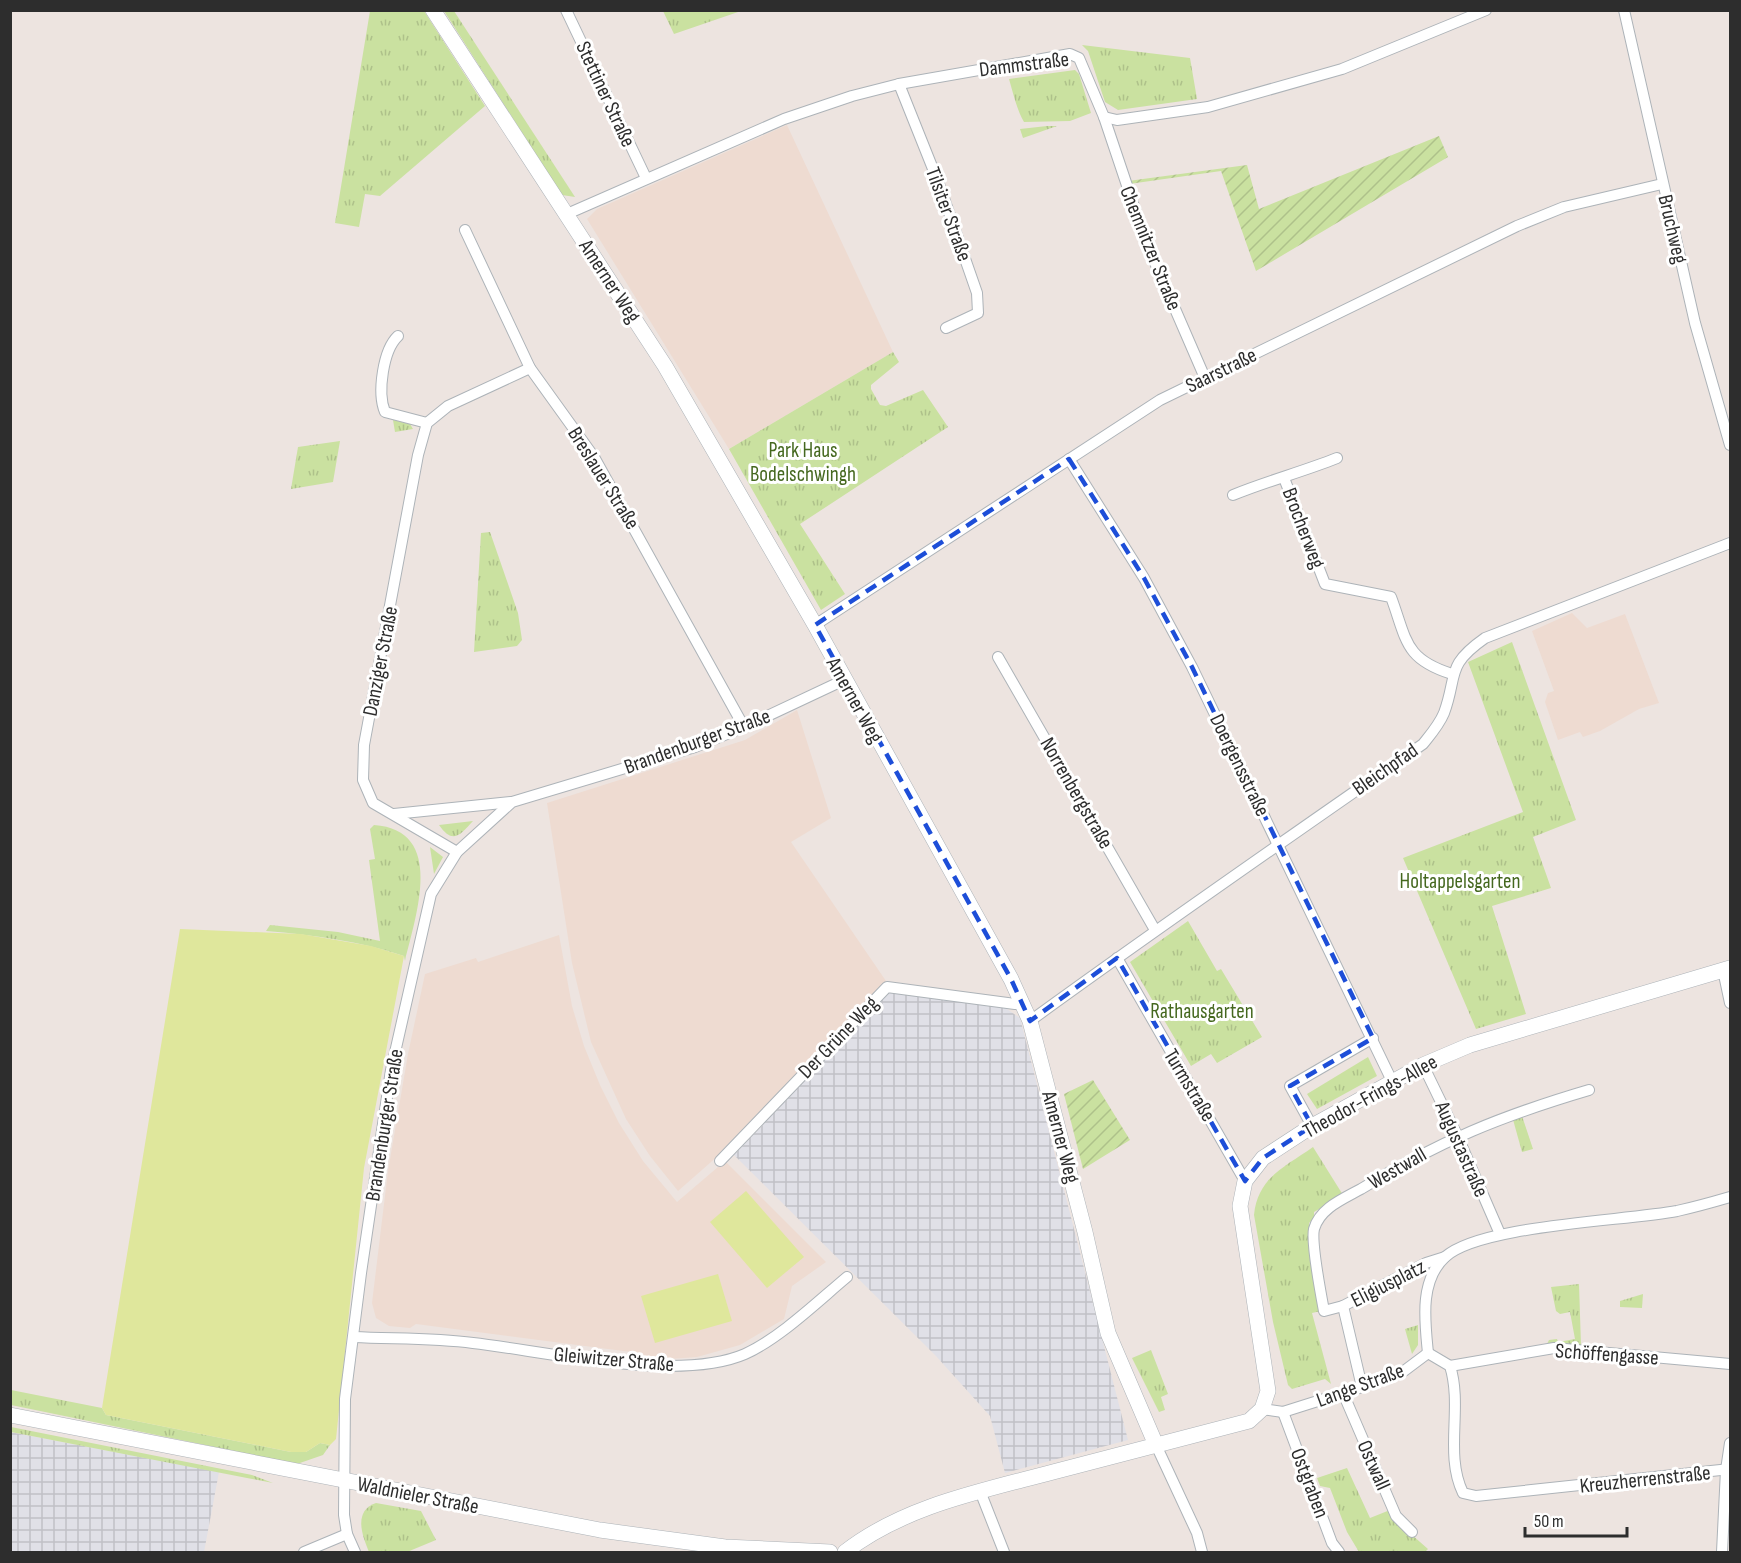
<svg xmlns="http://www.w3.org/2000/svg" width="1741" height="1563" viewBox="0 0 1741 1563" font-family="'Sofia Sans Condensed',sans-serif">
<defs>
<pattern id="industrial-grid" width="8" height="8" patternUnits="userSpaceOnUse" patternTransform="scale(1.5)"><rect width="8" height="8" fill="#e0e0e7"/><path d="M0 4h8M4 0v8" fill="none" stroke="#c0c0c6"/></pattern>
<pattern id="grass-tufts" width="24" height="20" patternUnits="userSpaceOnUse" patternTransform="scale(1.5)"><rect width="24" height="20" fill="#cae1a0"/><path d="M3 7l-1-3M5 7V3M7 7l1-3M15 17l-1-3M17 17v-4M19 17l1-3" fill="none" stroke="#aec18a"/></pattern>
<pattern id="garden-furrows" width="10" height="10" patternUnits="userSpaceOnUse" patternTransform="scale(1.5)"><rect width="10" height="10" fill="#cae1a0"/><path d="M-1 1l2-2M0 10L10 0M9 11l2-2" fill="none" stroke="#aec18a"/></pattern>
</defs>
<rect width="100%" height="100%" fill="#ede4e0"/>
<g fill="url(#industrial-grid)">
<path d="M890 992 1004 1007 1020 1018 1128 1440 1005 1473 990 1416 936 1356 734 1155Z"/>
<path d="M10 1432 219 1472 204 1552H11Z"/>
</g>
<g fill="#eedbd1">
<path d="M787 125 893 352 729 449 587 219 597 209Z"/>
<path d="M1572 613 1587 628 1625 614 1659 703 1639 709 1600 731 1583 737 1580 732 1558 740 1545 702 1548 693 1554 691 1532 631Z"/>
<path d="M797 710 831 818 791 842 886 981 719 1155 678 1191 650 1156 626 1119 591 1042 572 963 547 803 745 740Z"/>
<path d="M559 935 572 1006 584 1046 600 1085 619 1123 643 1161 677 1202 725 1161 826 1262 792 1286 784 1319 740 1345 697 1357 656 1360 636 1358 631 1352 416 1324 410 1328 389 1326 376 1318 372 1303 388 1171 408 1054 425 974 476 958 478 962Z"/>
</g>
<g fill="url(#grass-tufts)">
<path d="M370 11H424L485 106 380 196 365 194 359 227 335 223Z"/>
<path d="M444 11H454L575 197 562 195Z"/>
<path d="M663 11H741L674 34Z"/>
<path d="M1082 45 1190 58 1197 99 1118 110 1105 102 1088 51Z"/>
<path d="M1075 70 1079 74 1091 113 1070 121 1024 122C1017 110 1013 93 1009 79Z"/>
<path d="M1047 126H1057L1023 138 1020 129Z"/>
<path d="M893 352 899 362 871 385V389L880 405 886 406 923 390 948 427 800 524 845 594 821 610 729 449Z"/>
<path d="M393 420 410 424 413 429 395 432Z"/>
<path d="M340 441 333 482 291 489 298 447Z"/>
<path d="M490 532 518 613 522 640 517 646 474 652 481 533Z"/>
<path d="M1512 642 1576 820 1533 837 1551 888 1492 906 1526 1014 1476 1029 1403 858 1523 812 1468 662Z"/>
<path d="M473 821C460 835 453 845 439 825Z"/>
<path d="M374 825C446 830 416 915 405 961L404 956C359 941 314 935 266 931L270 925 338 932 380 941 369 860 375 859 370 829Z"/>
<path d="M430 847 443 857 434 874Z"/>
<path d="M1188 921 1217 971 1221 969 1262 1037 1217 1063 1211 1054 1191 1066 1130 962Z"/>
<path d="M1368 1057 1377 1076 1317 1109 1307 1094Z"/>
<path d="M1521 1113 1533 1149 1522 1152 1512 1116Z"/>
<path d="M1313 1147 1343 1195 1314 1212V1218L1309 1223 1321 1311 1312 1313 1331 1384 1325 1379 1292 1389 1288 1385 1273 1322 1254 1215C1258 1177 1285 1167 1313 1147Z"/>
<path d="M1579 1284 1581 1345 1547 1344 1549 1340 1557 1339 1558 1342 1575 1339 1570 1312 1560 1314 1556 1311 1551 1287Z"/>
<path d="M1643 1294 1642 1308 1620 1307V1301Z"/>
<path d="M1418 1325V1345L1412 1354 1405 1329Z"/>
<path d="M1151 1350 1168 1394 1161 1397 1165 1410 1159 1412 1132 1358Z"/>
<path d="M11 1390 102 1408 106 1415 291 1452H306L320 1443 330 1445 323 1455 297 1464 11 1405Z"/>
<path d="M11 1427 252 1475 273 1483 11 1432Z"/>
<path d="M1347 1468 1370 1518 1390 1510 1395 1520 1428 1549 1425 1552H1359L1347 1532 1330 1488 1320 1486 1317 1478Z"/>
<path d="M376 1503 421 1511 436 1540 407 1552H369C362 1535 353 1511 376 1503Z"/>
</g>
<g fill="url(#garden-furrows)">
<path d="M1439 136 1448 157 1256 271 1221 171 1129 184 1128 181 1247 165 1259 209Z"/>
<path d="M1093 1080 1130 1140 1083 1169 1064 1094Z"/>
</g>
<g fill="#dfe79c">
<path d="M180 929 301 934 371 946 404 956 364 1168 336 1439 330 1445 320 1443 306 1452H291L106 1415 102 1408Z"/>
<path d="M746 1191 804 1257 767 1288 710 1222Z"/>
<path d="M718 1274 732 1321 655 1343 641 1296Z"/>
</g>
<g fill="none" stroke-linecap="round" stroke-linejoin="round">
<defs>
<g id="minor">
<path d="M566 10 646 178"/>
<path d="M1624 10 1695 323 1730 445"/>
<path d="M899 84 939 184 977 293 978 313 946 328"/>
<path d="M1104 117 1117 120 1208 107 1342 69 1486 10"/>
<path d="M567 214 784 119 852 96 899 84 1070 54 1079 58 1104 117 1146 242 1205 378"/>
<path d="M465 230 530 368 594 457 744 727"/>
<path d="M398 336C383 350 377 393 385 412L427 423"/>
<path d="M1069 459 1144 578 1192 667 1392 1081"/>
<path d="M1284 478 1325 584 1391 597C1407 640 1404 659 1452 674"/>
<path d="M1233 495C1267 481 1302 472 1337 458"/>
<path d="M815 625 1160 400 1517 226 1564 207 1662 184"/>
<path d="M998 657 1155 930"/>
<path d="M394 814 511 802"/>
<path d="M457 852 373 803 363 780 364 745 418 455 427 423 448 406 530 368"/>
<path d="M1117 958 1245 1181"/>
<path d="M1723 970 1730 1003"/>
<path d="M1030 1021C1159 927 1291 836 1423 744 1431 734 1439 725 1444 713 1458 675 1445 666 1485 638L1730 543"/>
<path d="M1423 1065 1457 1135 1500 1234"/>
<path d="M1312 1126 1290 1086 1373 1038"/>
<path d="M720 1161 887 987 1015 1004 1021 1000"/>
<path d="M1343 1306 1324 1311C1321 1295 1311 1242 1314 1229 1320 1208 1343 1199 1361 1189 1437 1142 1504 1115 1589 1090"/>
<path d="M354 1337C393 1339 434 1338 473 1343 545 1351 678 1383 745 1354 780 1338 817 1302 847 1277"/>
<path d="M1428 1353 1450 1366C1463 1407 1444 1454 1463 1493L1476 1496 1730 1469"/>
<path d="M1428 1353C1425 1322 1419 1281 1445 1257 1480 1225 1625 1221 1677 1211 1695 1207 1713 1202 1730 1197"/>
<path d="M1450 1366 1554 1348 1730 1364"/>
<path d="M1362 1387 1343 1306 1426 1263 1445 1257"/>
<path d="M1343 1393 1396 1516 1412 1532"/>
<path d="M1262 1409 1283 1412 1362 1387 1404 1371 1428 1353"/>
<path d="M1283 1412 1332 1543 1339 1552"/>
<path d="M1156 1445 1197 1533 1202 1552"/>
<path d="M980 1491 1004 1552"/>
<path d="M304 1552 347 1534"/>
<path d="M355 1552 347 1534 344 1515 345 1399 361 1273 391 1070 431 894 457 852 512 802 695 747 744 727 844 680"/>
<path d="M1722 1552 1726 1470 1730 1443"/>
</g>
<g id="secondary">
<path d="M433 10 665 366 815 625 1011 979 1030 1021 1085 1232 1108 1333 1156 1445"/>
<path d="M10 1415 600 1530 725 1547 830 1552"/>
<path d="M845 1552C904 1506 982 1491 1053 1472 1118 1455 1184 1438 1249 1421L1262 1409 1268 1391 1240 1206 1245 1181 1263 1158 1312 1126 1423 1065 1470 1045 1730 968"/>
</g>
</defs>
<use href="#minor" stroke="#adb3b8" stroke-width="12"/>
<use href="#secondary" stroke="#adb3b8" stroke-width="16"/>
<use href="#minor" stroke="#fff" stroke-width="10"/>
<use href="#secondary" stroke="#fff" stroke-width="15"/>
</g>
<path fill="none" stroke="#1d4ed8" stroke-width="4.5" stroke-dasharray="12 8" stroke-linejoin="round" d="M1069 459 1144 578 1192 667 1373 1038 1290 1086 1312 1126 1263 1158 1245 1181 1117 958 1030 1021 1011 979 815 625Z"/>
<g text-anchor="middle" stroke-width="6" stroke-linejoin="round" paint-order="stroke">
<g font-size="21" fill="#2d2d2d" stroke="#fff">
<text transform="translate(1024 64) rotate(-7)" y="7">Dammstraße</text>
<text transform="translate(606 94) rotate(65)" y="7">Stettiner Straße</text>
<text transform="translate(949 214) rotate(70)" y="7">Tilsiter Straße</text>
<text transform="translate(1673 229) rotate(77)" y="7">Bruchweg</text>
<text transform="translate(1151 248) rotate(68)" y="7">Chemnitzer Straße</text>
<text transform="translate(610 281) rotate(57)" y="7">Amerner Weg</text>
<text transform="translate(1221 370) rotate(-26)" y="7">Saarstraße</text>
<text transform="translate(604 478) rotate(58)" y="7">Breslauer Straße</text>
<text transform="translate(1304 528) rotate(69)" y="7">Brocherweg</text>
<text transform="translate(380 661) rotate(-79)" y="7">Danziger Straße</text>
<text transform="translate(855 700) rotate(61)" y="7">Amerner Weg</text>
<text transform="translate(697 741) rotate(-20)" y="7">Brandenburger Straße</text>
<text transform="translate(1240 765) rotate(64)" y="7">Doergensstraße</text>
<text transform="translate(1385 769) rotate(-35)" y="7">Bleichpfad</text>
<text transform="translate(1077 793) rotate(60)" y="7">Norrenbergstraße</text>
<text transform="translate(838 1037) rotate(-46)" y="7">Der Grüne Weg</text>
<text transform="translate(1190 1085) rotate(59)" y="7">Turmstraße</text>
<text transform="translate(1370 1096) rotate(-29)" y="7">Theodor-Frings-Allee</text>
<text transform="translate(384 1125) rotate(-81)" y="7">Brandenburger Straße</text>
<text transform="translate(1061 1137) rotate(75)" y="7">Amerner Weg</text>
<text transform="translate(1462 1149) rotate(66)" y="7">Augustastraße</text>
<text transform="translate(1397 1168) rotate(-30)" y="7">Westwall</text>
<text transform="translate(1388 1283) rotate(-27)" y="7">Eligiusplatz</text>
<text transform="translate(1607 1354) rotate(4)" y="7">Schöffengasse</text>
<text transform="translate(614 1359) rotate(5)" y="7">Gleiwitzer Straße</text>
<text transform="translate(1360 1385) rotate(-20)" y="7">Lange Straße</text>
<text transform="translate(1374 1465) rotate(66)" y="7">Ostwall</text>
<text transform="translate(1645 1479) rotate(-6)" y="7">Kreuzherrenstraße</text>
<text transform="translate(1310 1483) rotate(69)" y="7">Ostgraben</text>
<text transform="translate(418 1495) rotate(11)" y="7">Waldnieler Straße</text>
</g>
<g font-size="21" fill="#45681f" stroke="#fff">
<text x="803" y="457">Park Haus<tspan x="803" dy="24">Bodelschwingh</tspan></text>
<text x="1460" y="888">Holtappelsgarten</text>
<text x="1202" y="1018">Rathausgarten</text>
</g>
</g>
<rect width="1741" height="1563" fill="none" stroke="#2d2d2d" stroke-width="24"/>
<path d="M1525 1527v9h102v-9" fill="none" stroke="#2d2d2d" stroke-width="3"/>
<text x="1534" y="1527" font-size="18" fill="#2d2d2d" stroke="#ffffff" stroke-width="4.5" paint-order="stroke">50 m</text>
</svg>
